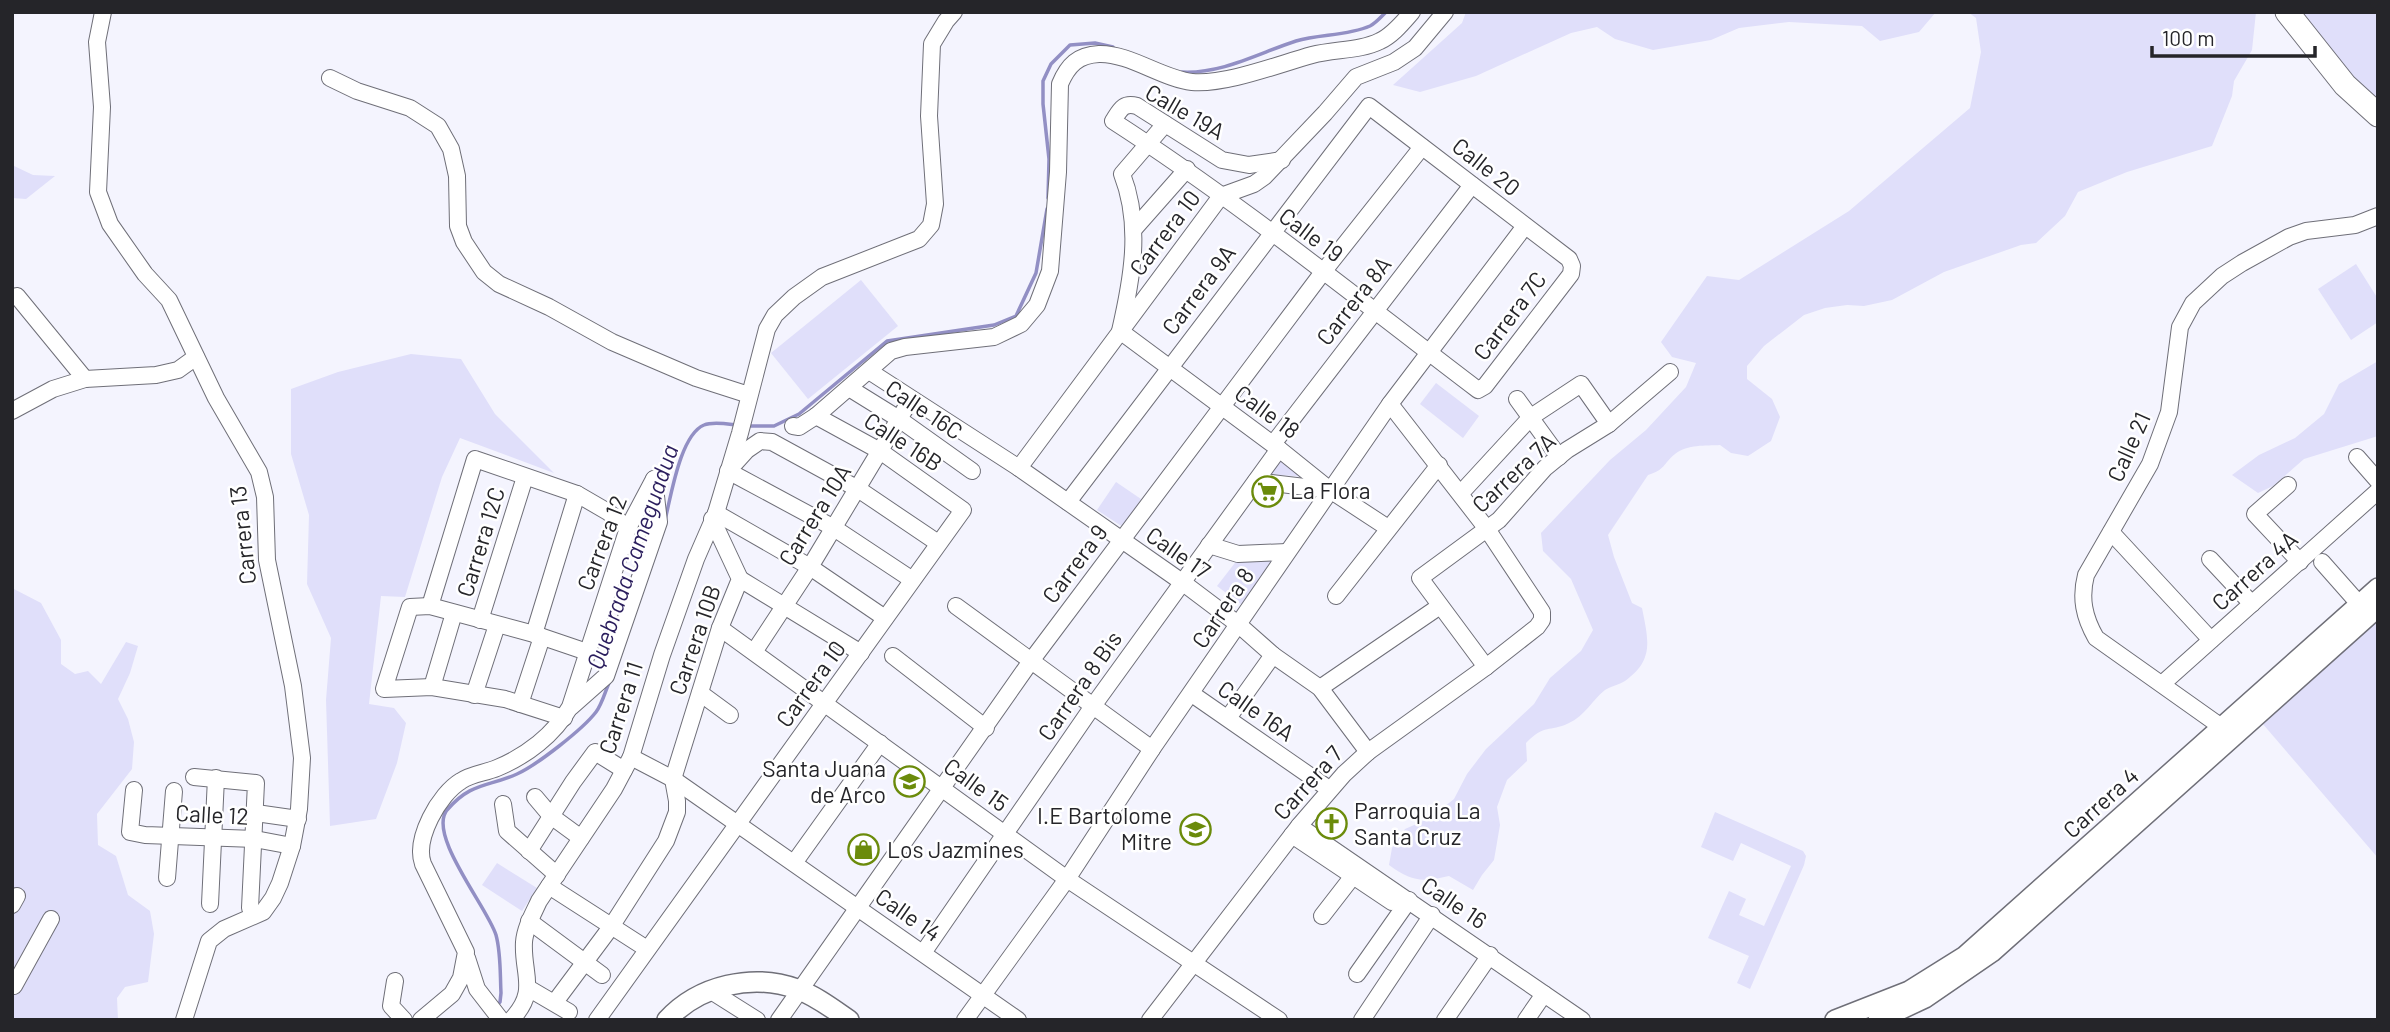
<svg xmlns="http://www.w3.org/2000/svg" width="2390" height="1032" viewBox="0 0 2390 1032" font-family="Barlow,sans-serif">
<rect width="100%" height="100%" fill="#f4f4fe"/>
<g fill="#e0dffa">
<path d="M1466 12H1936L1919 32 1880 41 1862 26 1789 22 1739 28 1711 40 1653 50 1615 39 1597 27 1571 33 1476 76 1420 92 1393 85 1462 23Z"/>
<path d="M1968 12H2256L2252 50 2234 81 2232 96 2212 146 2127 172 2078 192 2065 216 2036 243 2021 245 1944 272 1892 300 1864 306 1847 305 1825 308 1804 315 1764 346 1747 366V379L1772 399 1780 417 1771 441 1748 456 1731 453 1720 445C1705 446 1688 444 1675 454 1663 464 1665 470 1648 475L1608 535 1614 557 1632 603 1642 608C1648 639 1655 660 1625 681 1619 685 1611 686 1605 690 1592 700 1585 716 1569 723 1548 733 1546 723 1526 743L1527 761 1507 780 1497 807 1500 825 1494 860 1482 875 1473 890 1449 876C1422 882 1412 882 1389 865L1392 848 1405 829 1430 818 1454 799 1467 774 1486 749 1534 704 1550 678 1581 651 1593 630 1571 579 1543 551 1541 533 1610 460 1646 430 1686 387 1696 363 1672 357 1661 342 1707 276 1739 280 1849 211 1970 108 1981 52 1976 18Z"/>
<path d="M2301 12H2378V104L2352 77Z"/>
<path d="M12 165 33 175 55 176 26 199 12 198Z"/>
<path d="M2356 264 2378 299V322L2351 340 2318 289Z"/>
<path d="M861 280 898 326 808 399 771 353Z"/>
<path d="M411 354 461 359 495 414 554 473 460 438 442 477 405 597 381 596 369 704 394 708 406 723 397 763 376 819 330 826 326 700 331 638 307 584 309 515 291 454V389L338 372Z"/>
<path d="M2378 361V436L2304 459 2273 486 2258 493 2232 475 2259 455 2295 438 2324 414 2339 384Z"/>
<path d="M1436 383 1479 416 1463 438 1420 404Z"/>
<path d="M1283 458 1307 477 1268 474 1279 459Z"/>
<path d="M1116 482 1141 499 1123 527 1097 510Z"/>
<path d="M1238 559H1275L1242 605 1217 586Z"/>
<path d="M12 588 41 603 61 640V664L75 674 88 671 101 684 126 642 138 646 130 673 118 699 128 719 134 742 132 769 97 814 98 845 116 856 128 895 150 911 154 934 148 982 125 987 117 998 118 1020H12Z"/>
<path d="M2378 620V858L2262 723Z"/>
<path d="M1715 812 1803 851 1806 856 1804 865 1750 989 1737 983 1749 956 1708 938 1729 891 1746 899 1739 915 1764 926 1791 866 1741 843 1733 861 1701 847Z"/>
<path d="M497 863 537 888 522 911 482 885Z"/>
</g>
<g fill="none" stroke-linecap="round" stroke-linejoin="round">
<g stroke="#928fc4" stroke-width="3.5">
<path d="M1182 72C1222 74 1259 53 1296 41 1320 34 1347 36 1370 26 1376 23 1381 17 1386 12"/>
<path d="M1048 198 1049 159 1043 104V81L1051 64 1070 45 1095 43 1113 47"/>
<path d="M745 426H774L799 414 887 341 994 325 1016 316 1036 273 1047 209"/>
<path d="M665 520C671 497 680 435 704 425 713 421 728 424 737 425"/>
<path d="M496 1007 500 1002 501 993C500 974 501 953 496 935 488 908 427 835 447 810 471 782 488 787 517 774 537 765 583 729 596 712 602 704 605 692 609 683"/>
</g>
<defs>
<g id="minor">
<path d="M103 12 97 42 102 107 98 192 110 224 145 274 169 300 216 398 259 472 265 497 267 560 293 686 302 758 299 809 292 846 280 883 273 898 263 912 224 929 209 941 184 1020"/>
<path d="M330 78 357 91 410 108 438 126 451 149 457 176 458 226 464 242 484 272 499 284 549 307 612 342 696 378 749 395"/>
<path d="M1165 124 1122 174C1142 225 1132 279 1120 331L1279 449 1330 490 1388 528"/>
<path d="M1134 229 1187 169"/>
<path d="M17 296 85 379"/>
<path d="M869 371 1019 468 1182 582 1239 625 1273 655 1320 688 1368 752"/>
<path d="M849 388 899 419 972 471"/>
<path d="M1517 399 1559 457"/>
<path d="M12 411 53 389 85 379 156 375 178 370 196 357"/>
<path d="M793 426 799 427 816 416 891 351 905 347 994 337 1021 324 1037 305 1050 271 1058 172 1060 84C1068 65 1078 55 1099 54 1129 53 1163 79 1192 82 1226 85 1279 64 1312 55 1334 49 1360 51 1380 41 1393 35 1403 22 1412 12"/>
<path d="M1273 444 1472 185"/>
<path d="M2357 457 2378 481"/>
<path d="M1019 468 1221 196 1254 184 1264 177 1325 113 1356 77 1394 62 1415 48 1445 12"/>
<path d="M1256 481 1330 490"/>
<path d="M2288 485 2255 514 2300 562"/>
<path d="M1461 493 1531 417 1581 384 1609 424"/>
<path d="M1068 502 1369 106 1569 259 1572 266 1571 274 1485 386 1478 390C1358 299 1240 203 1113 121 1120 110 1123 102 1137 106L1222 160 1249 165 1282 160"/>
<path d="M716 513 810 567 885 618"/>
<path d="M2111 532 2211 640"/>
<path d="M1209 545 1238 554 1287 552"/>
<path d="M2210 559 2252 604"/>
<path d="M2322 562 2360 605"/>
<path d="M740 579 861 653"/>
<path d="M911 579 834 528 728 471 747 450 760 441 772 442 858 489 938 543"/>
<path d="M1336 596 1439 465"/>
<path d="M430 606 475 459 577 494 608 512 628 528"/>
<path d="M956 606 1152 749"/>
<path d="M480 620 525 477"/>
<path d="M720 628 1067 879 1279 1020"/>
<path d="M534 634 577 494"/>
<path d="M754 652 810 567 911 399"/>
<path d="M893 656 986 728"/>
<path d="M1486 667 1420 578 1499 520 1545 468 1567 450 1609 424 1670 372"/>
<path d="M2162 684 2378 491"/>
<path d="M432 687 454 613"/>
<path d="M1320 688 1440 606"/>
<path d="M700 693 730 715"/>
<path d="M1192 694 1329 789"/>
<path d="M474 695 497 625"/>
<path d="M520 704 542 637"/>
<path d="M571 707 606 676 659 522 654 479"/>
<path d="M564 718 505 699 432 687 384 689 410 607 430 606 534 634 587 652"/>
<path d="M1228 718 1273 655"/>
<path d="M2230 733 2096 638C2084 617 2080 598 2086 575L2150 464 2169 412 2180 327 2193 303 2222 276 2242 263 2289 237 2306 231 2355 225 2378 216"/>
<path d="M631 757 673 779 1018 1020"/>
<path d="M194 777 256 783 250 908"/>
<path d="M673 779 720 628 740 579 712 519"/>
<path d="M134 790 130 832 145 835 255 839 292 846"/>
<path d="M535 797 551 816 581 838"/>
<path d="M503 804 507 831 557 875"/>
<path d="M256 813 298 819"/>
<path d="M1299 826 1582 1020"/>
<path d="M1292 835 1392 902"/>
<path d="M529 851 573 782 595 752 624 770"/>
<path d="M794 863 880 743"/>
<path d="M167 878 174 791"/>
<path d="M549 886 647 949"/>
<path d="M210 904 216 778"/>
<path d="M12 905 17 896"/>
<path d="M1322 916 1353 876"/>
<path d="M529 921 602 975"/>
<path d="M923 953 1093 706 1279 449"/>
<path d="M467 958 477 989 501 1020"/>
<path d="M1357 974 1409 900"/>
<path d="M395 981 391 1006 404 1020"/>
<path d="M12 985 14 986 51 919"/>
<path d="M528 988 569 1012"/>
<path d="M711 991 757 1020"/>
<path d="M555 1002 611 927 666 841 677 812V801L673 779"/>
<path d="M421 1020 452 994 461 978 466 952 423 864C414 839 439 794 461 781 471 774 485 773 497 768 526 756 554 735 570 707L628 528 654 479"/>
<path d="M511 1020C539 991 522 974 524 942 525 928 533 914 539 901L614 789 631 757 662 655 696 559 716 513 740 433 767 329 775 315 794 297 822 277 919 239 931 225 935 204 929 116 932 44 946 21 954 12"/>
<path d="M597 1020 963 510 880 451 816 416"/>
<path d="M779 1020 1031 661 1323 272 1422 147"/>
<path d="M965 1020 1067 879 1152 749 1390 404 1525 226"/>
<path d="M1150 1020 1299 826 1344 774 1368 752 1486 667 1537 627 1542 620V612L1487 529 1390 404"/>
<path d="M1362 1020 1432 915"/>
<path d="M1445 1020 1490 955"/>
<path d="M1526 1020 1544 994"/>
</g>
<g id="major">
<path d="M667 1020C699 985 753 973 797 989 816 996 833 1009 849 1020"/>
<path d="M1835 1020 1909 991 1965 956 2378 588"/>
<path d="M1878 1020 1925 998 1992 952 2378 607"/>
</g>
<path id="highway" d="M2287 12 2345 85 2378 115"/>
</defs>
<use href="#minor" stroke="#6f6f78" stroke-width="18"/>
<use href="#major" stroke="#6f6f78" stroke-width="22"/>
<use href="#highway" stroke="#6f6f78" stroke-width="25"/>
<use href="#minor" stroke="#fff" stroke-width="16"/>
<use href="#major" stroke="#fff" stroke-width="19"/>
<use href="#highway" stroke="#fff" stroke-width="23"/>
</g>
<defs>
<symbol id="supermarket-ring" viewBox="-11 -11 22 22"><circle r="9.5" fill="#fff" stroke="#6b8b0b" stroke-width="1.5"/><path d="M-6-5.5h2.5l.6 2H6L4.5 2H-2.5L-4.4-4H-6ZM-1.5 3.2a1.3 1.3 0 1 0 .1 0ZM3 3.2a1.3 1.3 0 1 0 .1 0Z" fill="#6b8b0b"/></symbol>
<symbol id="school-ring" viewBox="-11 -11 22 22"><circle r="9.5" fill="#fff" stroke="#6b8b0b" stroke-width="1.5"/><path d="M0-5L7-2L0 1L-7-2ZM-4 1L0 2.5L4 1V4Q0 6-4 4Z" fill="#6b8b0b"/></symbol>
<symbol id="church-ring" viewBox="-11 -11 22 22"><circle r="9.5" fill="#fff" stroke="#6b8b0b" stroke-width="1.5"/><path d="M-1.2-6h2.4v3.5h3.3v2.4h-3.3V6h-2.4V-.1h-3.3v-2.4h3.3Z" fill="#6b8b0b"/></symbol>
<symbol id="shop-ring" viewBox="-11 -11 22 22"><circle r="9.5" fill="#fff" stroke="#6b8b0b" stroke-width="1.5"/><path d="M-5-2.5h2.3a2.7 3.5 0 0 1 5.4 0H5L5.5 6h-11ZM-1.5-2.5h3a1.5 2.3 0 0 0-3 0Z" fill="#6b8b0b"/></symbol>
</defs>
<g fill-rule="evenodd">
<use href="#supermarket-ring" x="1250" y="474" width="35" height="35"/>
<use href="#school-ring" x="892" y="764" width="35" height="35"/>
<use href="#church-ring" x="1314" y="806" width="35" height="35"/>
<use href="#school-ring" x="1178" y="812" width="35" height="35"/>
<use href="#shop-ring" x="846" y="832" width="35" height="35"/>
</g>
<g text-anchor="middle" stroke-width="5" stroke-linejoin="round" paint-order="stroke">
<g font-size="23" fill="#252529" stroke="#fff">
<text transform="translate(1185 112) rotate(30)" y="8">Calle 19A</text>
<text transform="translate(1486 167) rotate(38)" y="8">Calle 20</text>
<text transform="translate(1165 233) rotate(-53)" y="8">Carrera 10</text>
<text transform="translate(1311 235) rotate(37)" y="8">Calle 19</text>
<text transform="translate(1199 290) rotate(-53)" y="8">Carrera 9A</text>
<text transform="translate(1354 301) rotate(-52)" y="8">Carrera 8A</text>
<text transform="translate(1510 316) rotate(-53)" y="8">Carrera 7C</text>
<text transform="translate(924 410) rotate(34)" y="8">Calle 16C</text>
<text transform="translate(1267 412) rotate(36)" y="8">Calle 18</text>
<text transform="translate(903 442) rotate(33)" y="8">Calle 16B</text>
<text transform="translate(2129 447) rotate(-66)" y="8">Calle 21</text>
<text transform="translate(1514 473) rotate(-43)" y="8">Carrera 7A</text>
<text transform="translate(815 515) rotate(-58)" y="8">Carrera 10A</text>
<text transform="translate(243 535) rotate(-96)" y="8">Carrera 13</text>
<text transform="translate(481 542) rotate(-73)" y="8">Carrera 12C</text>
<text transform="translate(602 543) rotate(-69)" y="8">Carrera 12</text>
<text transform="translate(1178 553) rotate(35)" y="8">Calle 17</text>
<text transform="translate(1075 564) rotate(-53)" y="8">Carrera 9</text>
<text transform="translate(2255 571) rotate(-42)" y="8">Carrera 4A</text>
<text transform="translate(1223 608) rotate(-56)" y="8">Carrera 8</text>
<text transform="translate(695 640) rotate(-71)" y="8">Carrera 10B</text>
<text transform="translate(811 684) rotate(-54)" y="8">Carrera 10</text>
<text transform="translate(1080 686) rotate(-55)" y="8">Carrera 8 Bis</text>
<text transform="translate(621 708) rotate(-72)" y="8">Carrera 11</text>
<text transform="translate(1256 711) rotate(35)" y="8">Calle 16A</text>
<text transform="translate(1308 783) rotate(-48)" y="8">Carrera 7</text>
<text transform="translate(976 785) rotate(36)" y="8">Calle 15</text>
<text transform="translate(2101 803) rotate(-42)" y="8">Carrera 4</text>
<text transform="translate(212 815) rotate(3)" y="8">Calle 12</text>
<text transform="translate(1454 903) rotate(34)" y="8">Calle 16</text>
<text transform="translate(908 915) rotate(35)" y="8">Calle 14</text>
</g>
<g font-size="23" fill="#252529" stroke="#fff" text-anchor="start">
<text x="1290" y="499">La Flora</text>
<text x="886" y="777" text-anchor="end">Santa Juana<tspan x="886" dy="26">de Arco</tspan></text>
<text x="1354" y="819">Parroquia La<tspan x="1354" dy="26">Santa Cruz</tspan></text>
<text x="1172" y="824" text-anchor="end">I.E Bartolome<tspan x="1172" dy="26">Mitre</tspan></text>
<text x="887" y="858">Los Jazmines</text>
</g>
<g font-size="24" font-style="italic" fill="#2a1d5d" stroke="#fff">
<text transform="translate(633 557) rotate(-71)" y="8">Quebrada Cameguadua</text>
</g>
</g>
<rect width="2390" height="1032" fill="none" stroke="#252529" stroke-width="28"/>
<path d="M2152 46v10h163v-10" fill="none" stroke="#252529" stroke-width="3.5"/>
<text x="2162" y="46" font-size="21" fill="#252529" stroke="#ffffff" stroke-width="5" paint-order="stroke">100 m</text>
</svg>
